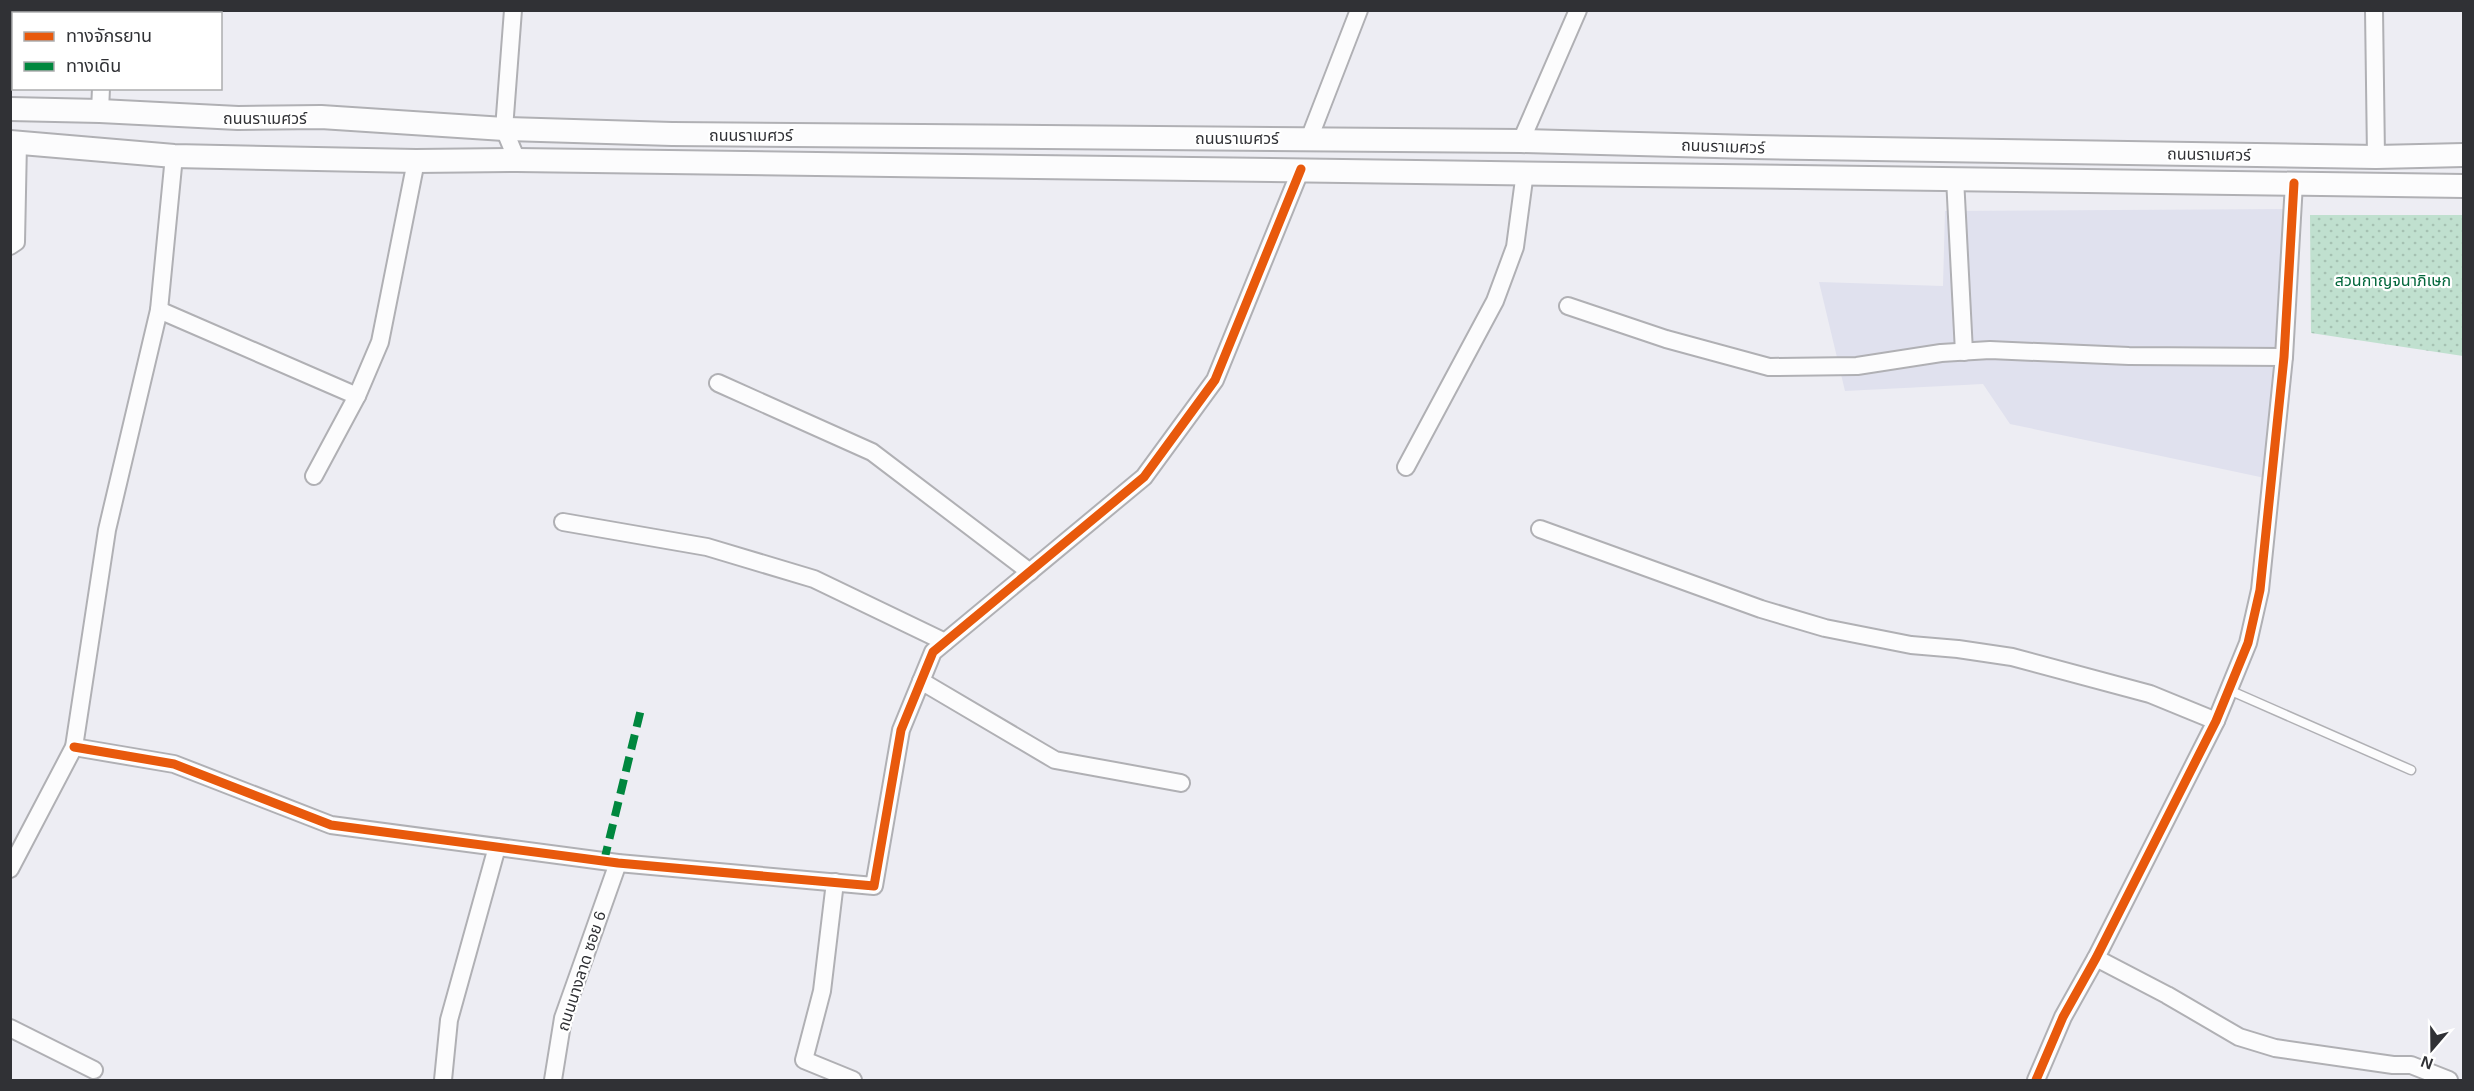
<svg xmlns="http://www.w3.org/2000/svg" width="2474" height="1091" viewBox="0 0 2474 1091" font-family="Arial,'Noto Sans Thai',sans-serif">
<defs>
<pattern id="park-dots" width="8" height="8" patternUnits="userSpaceOnUse" patternTransform="scale(1.5)"><rect width="8" height="8" fill="#c0e0cf"/><path d="M2 2h.1M6 6h.1" fill="none" stroke="#a5c1b2" stroke-width="1.8" stroke-linecap="round"/></pattern>
</defs>
<rect width="100%" height="100%" fill="#ededf3"/>
<path fill="#e0e1ee" d="M2286 209 2265 478 2010 424 1983 384 1845 391 1819 282 1943 286 1945 211Z"/>
<path fill="url(#park-dots)" d="M2310 215H2463V356L2311 333Z"/>
<g fill="none" stroke-linecap="round" stroke-linejoin="round">
<defs>
<path id="lane" d="M2229 690 2411 770"/>
<g id="street">
<path d="M513 10 504 129 517 160"/>
<path d="M2374 10 2376 157"/>
<path d="M106 14 107 10"/>
<path d="M100 111 101 88"/>
<path d="M1309 139 1359 10"/>
<path d="M1521 141 1578 10"/>
<path d="M1955 178 1964 352"/>
<path d="M10 246 16 242 18 142"/>
<path d="M1568 306 1666 339 1769 367 1857 366 1941 353 1990 350 2129 356 2284 357"/>
<path d="M159 310 357 396"/>
<path d="M718 383 872 452 1030 572"/>
<path d="M1406 467 1495 301 1515 247 1525 172"/>
<path d="M314 476 357 396 380 342 416 161"/>
<path d="M563 522 707 547 814 579 945 642"/>
<path d="M1540 529 1761 609 1825 628 1911 645 1958 649 2012 657 2150 694 2216 721"/>
<path d="M921 681 1055 760 1181 783"/>
<path d="M74 747 174 764 331 825 618 863 874 886 901 730 933 652 1144 477 1215 380 1301 169"/>
<path d="M10 869 74 747 107 530 159 310 174 156"/>
<path d="M835 882 822 991 804 1060 853 1080"/>
<path d="M2096 958 2167 995 2239 1037 2275 1048 2393 1065H2411L2449 1080"/>
<path d="M10 1028 94 1070"/>
<path d="M443 1080 449 1020 497 847"/>
<path d="M553 1080 563 1018 618 863"/>
<path d="M2036 1080 2063 1017 2096 958 2216 721 2248 643 2260 590 2284 357 2294 183"/>
</g>
<g id="secondary">
<path d="M10 109 100 111 238 118 321 117 504 129 672 134 1521 141 1753 147 2376 157 2464 155"/>
<path d="M10 142 174 156 416 161 517 160 2464 186"/>
</g>
</defs>
<use href="#lane" stroke="#b0b0b4" stroke-width="11"/>
<use href="#street" stroke="#b0b0b4" stroke-width="20"/>
<use href="#secondary" stroke="#b0b0b4" stroke-width="26"/>
<use href="#lane" stroke="#fcfcfd" stroke-width="8"/>
<use href="#street" stroke="#fcfcfd" stroke-width="16"/>
<use href="#secondary" stroke="#fcfcfd" stroke-width="22"/>
<path stroke="#00873e" stroke-width="8" stroke-dasharray="15 8" stroke-linecap="butt" d="M604 861 642 705"/>
<defs>
<g id="cycleway">
<path d="M74 747 174 764 331 825 618 863 874 886 901 730 933 652 1144 477 1215 380 1301 169"/>
<path d="M2036 1080 2063 1017 2096 958 2216 721 2248 643 2260 590 2284 357 2294 183"/>
</g>
</defs>
<use href="#cycleway" stroke="#fff" stroke-width="13"/>
<use href="#cycleway" stroke="#e8590c" stroke-width="9"/>
</g>
<g text-anchor="middle" stroke-width="4.5" stroke-linejoin="round" paint-order="stroke">
<g font-size="16" fill="#303135" stroke="#fff">
<text x="265" y="124">ถนนราเมศวร์</text>
<text x="751" y="141">ถนนราเมศวร์</text>
<text x="1237" y="144">ถนนราเมศวร์</text>
<text transform="translate(1723 146) rotate(2)" y="6">ถนนราเมศวร์</text>
<text transform="translate(2209 154) rotate(1)" y="6">ถนนราเมศวร์</text>
<text transform="translate(581 971) rotate(-72)" y="6">ถนนนางลาด ซอย 6</text>
</g>
<g font-size="16" fill="#03673c" stroke="#fff">
<text x="2393" y="286">สวนกาญจนาภิเษก</text>
</g>
</g>
<rect width="2474" height="1091" fill="none" stroke="#303135" stroke-width="24"/>
<rect x="12" y="12" width="210" height="78" fill="#ffffff" stroke="#acadae" stroke-width="1.5"/>
<rect x="24" y="32" width="30" height="9" fill="#e8590c" stroke="#acadae" stroke-width="1.5"/>
<text x="66" y="42" font-size="18" fill="#303135">ทางจักรยาน</text>
<rect x="24" y="62" width="30" height="9" fill="#00873e" stroke="#acadae" stroke-width="1.5"/>
<text x="66" y="72" font-size="18" fill="#303135">ทางเดิน</text>
<g transform="translate(2432 1049) rotate(200)" stroke="#ffffff" stroke-width="4.5" paint-order="stroke">
<path d="M0-4.5L10 22L0 15L-10 22Z" fill="#303135"/>
<text y="-9" font-size="16" font-weight="bold" text-anchor="middle" fill="#303135">N</text>
</g>
</svg>
